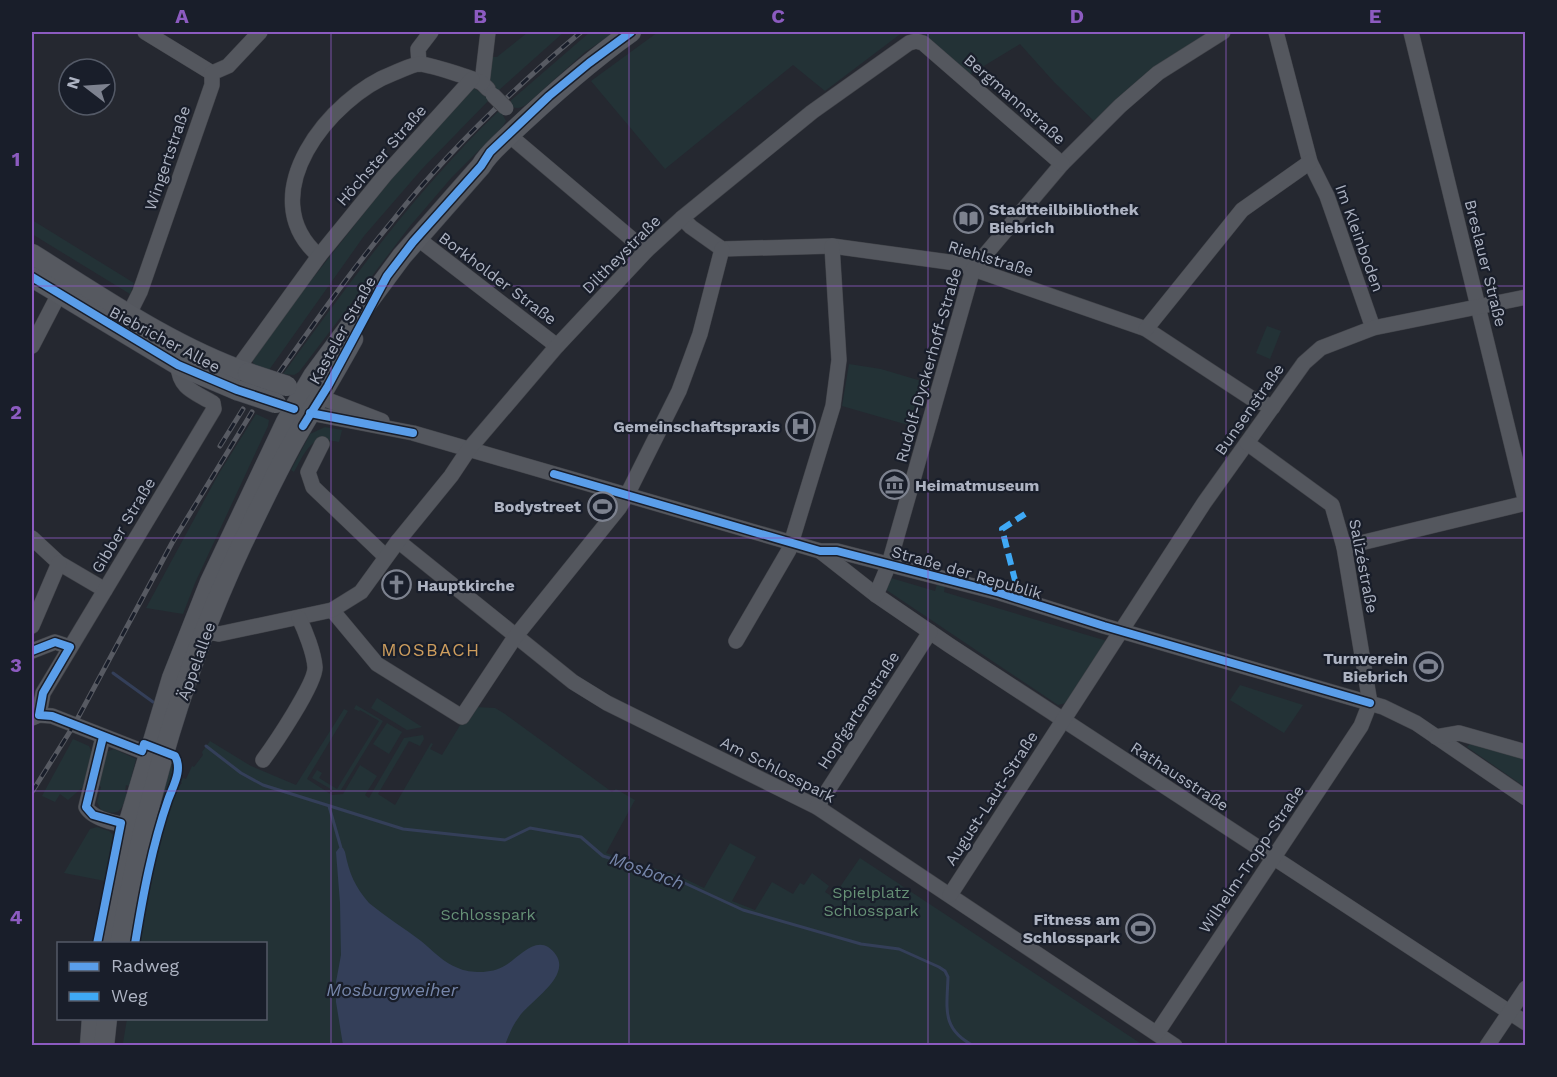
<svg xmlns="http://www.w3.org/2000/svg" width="1557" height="1077" viewBox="0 0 1557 1077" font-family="'Work Sans',sans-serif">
<rect width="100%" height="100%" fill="#252830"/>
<g fill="#233236">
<path d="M528 32H564L498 91 482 83 485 57H497Z"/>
<path d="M590 32H615L585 52 527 104C519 109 515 110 508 103Z"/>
<path d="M658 32H903L825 91 793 65 665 169 591 81Z"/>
<path d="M921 32H1213L1095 122 1054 82 1020 44 969 75Z"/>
<path d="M474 88 490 99 422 169 364 236 269 370 254 365 251 357 253 354 402 165 469 89Z"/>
<path d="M500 110 506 121 502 127 452 177 410 226 299 372 294 375 283 374C350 282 417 189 500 110Z"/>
<path d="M32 220 134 283 130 294 32 234Z"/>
<path d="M1267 326 1281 331 1270 359 1256 353Z"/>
<path d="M849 364 881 369 928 383 915 427 842 406Z"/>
<path d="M256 414 269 420 268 426 195 583 183 614 146 608 218 475Z"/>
<path d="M325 427 342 430 339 442C333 441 324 439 319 440 307 444 300 462 294 472L291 470 310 434Z"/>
<path d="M891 578 935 591 937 584 945 586 944 592 1107 641 1066 703 1058 705 885 589Z"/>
<path d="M1240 685 1303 705 1284 733 1230 700Z"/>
<path d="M377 698 422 727 407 730 371 708Z"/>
<path d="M356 705 383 721 341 790 334 791 312 778 317 770 322 773 319 778 337 789 379 721 360 710 359 711 354 709Z"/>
<path d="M475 707 495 708 505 714 612 792 616 789 635 800 606 853 679 876 704 888 730 843 756 857 732 901 755 910 772 882 793 894 800 883 804 885 812 873 829 886 825 892 833 897 860 858 1143 1045 128 1046 123 1043 127 1019 266 1018V944L139 943 163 823 172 794 182 783 181 782 183 778 186 779 192 766 194 767 203 755 202 752 210 741 251 766 296 785 344 709 348 711 307 779 332 795 343 794 360 765 377 776 365 795 369 798 404 738 423 735 424 739 420 746 409 741 378 794 395 805 431 743 433 744 430 749 442 755 462 722Z"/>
<path d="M387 723 402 732 389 754 373 744Z"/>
<path d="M73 739 89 746 92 753 84 786 68 800 60 794 55 802 42 796Z"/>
<path d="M1472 742 1525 758V787L1467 747Z"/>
<path d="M114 749 136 759 129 786 126 785 125 792 127 793C122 810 120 817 101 810L97 802 101 787 98 785 106 752Z"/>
<path d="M167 764 172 765 173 769 147 870 132 943 125 944Z"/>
<path d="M97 827 109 831 113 835 105 881 64 873 90 829Z"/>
</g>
<path fill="#343f59" d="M339 848H343L345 852C349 873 355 887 369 903 386 917 404 928 421 941 432 950 444 963 458 968 464 971 473 972 480 972 489 972 498 970 506 965 521 956 539 931 556 955 571 977 530 1001 519 1017 512 1026 509 1035 505 1045H343L336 1002V982L341 955 340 903 336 852Z"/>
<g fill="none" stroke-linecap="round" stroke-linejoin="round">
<g stroke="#343f59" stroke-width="3">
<path d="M113 673 153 702"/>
<path d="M206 746 241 773 263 785 403 829 505 840 530 828 581 837 603 856 678 880 743 910 861 944 899 949 939 967 945 971 948 977C947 1009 941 1029 974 1046"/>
<path d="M329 806 341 848"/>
</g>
<defs>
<g id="minor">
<path d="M145 32 212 73"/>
<path d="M1276 32 1310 162 1327 196 1373 328"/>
<path d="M1411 32 1526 503"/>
<path d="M419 64 418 49 431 32"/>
<path d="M488 89 482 83 488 32"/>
<path d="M509 135 646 251"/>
<path d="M682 218 691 227 722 249 832 246 956 263 1146 329 1251 398 1273 407"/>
<path d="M417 238 557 346"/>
<path d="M319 256C250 196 330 97 394 73 402 70 413 64 420 64 431 65 472 78 482 83"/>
<path d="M129 314 140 292 212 85V73L228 66 260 32"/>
<path d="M1146 329 1242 210 1310 162"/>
<path d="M32 346 59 294 69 290"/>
<path d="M241 371 243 361 319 256 385 175 472 79"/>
<path d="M320 397 382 421"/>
<path d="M310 413 413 433 820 551H837L1000 593 1104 626 1383 707 1416 723 1526 798"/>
<path d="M322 444 308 472 313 487 386 557"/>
<path d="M32 538 59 563 105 590"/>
<path d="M398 541 573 682 607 703 817 807 1175 1046"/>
<path d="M1344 547 1526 503"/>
<path d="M820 551 876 595 949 645 1526 1023"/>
<path d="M876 595 889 564 973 269 1062 164 1120 106 1158 73 1223 32"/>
<path d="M332 610 377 664 462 717 515 637 619 508 627 495 679 391 700 334 722 249"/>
<path d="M32 626 59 563"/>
<path d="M197 630 219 634 332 610 361 592 398 541 451 476 469 449 557 346 646 251 682 218 812 112 909 43 916 41 923 43 1062 164"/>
<path d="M736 641 789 550 833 406 839 360 832 246"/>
<path d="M32 651 55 642 70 647"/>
<path d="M39 715 43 693 214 409 213 403C195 392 179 389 178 365"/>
<path d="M32 718 39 715 52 716 149 754 154 761"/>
<path d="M103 737 86 807C93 820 123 826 137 825"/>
<path d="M1436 737 1459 733 1526 752"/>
<path d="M263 760C274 745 316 683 315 667 314 653 305 630 299 618"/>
<path d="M817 807 930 632"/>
<path d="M950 895 1204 503 1304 363 1321 348 1373 328 1526 297"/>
<path d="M1157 1033 1361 726 1370 703 1344 547 1332 505 1247 443"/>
<path d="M1487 1046 1526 988"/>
</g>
<g id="major">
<path d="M32 254C101 297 171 346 248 373"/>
<path d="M32 277 178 365 237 390"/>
<path d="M104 944 128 825 172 678 210 582 286 422 313 376 402 256 481 166C488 154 496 148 506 138 546 100 586 64 631 32"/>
<path d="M120 944C144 807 183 669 242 544 261 505 279 466 300 430 318 400 336 370 353 339"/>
<path d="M90 1046 92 1018"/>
<path d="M104 1046 107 1018"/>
</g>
</defs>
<use href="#minor" stroke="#414349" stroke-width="16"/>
<use href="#major" stroke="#42454d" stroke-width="21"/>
<use href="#minor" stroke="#54575e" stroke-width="15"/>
<use href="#major" stroke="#565960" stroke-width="20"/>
<defs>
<g id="rail">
<path d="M279 373C316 321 353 268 394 219 449 150 514 88 581 32"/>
<path d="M220 446 243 409"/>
<path d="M32 792 74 725 172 543 252 412"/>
</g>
</defs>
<use href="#rail" stroke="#575a62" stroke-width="5"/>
<use href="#rail" stroke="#191e2a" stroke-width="3" stroke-dasharray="9" stroke-linecap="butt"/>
<defs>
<path id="minor-bridge" d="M493 95 506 108"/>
<g id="major-bridge">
<path d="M248 373 287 386"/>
<path d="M237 390 276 403"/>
</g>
</defs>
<use href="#minor-bridge" stroke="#414349" stroke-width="16" stroke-linecap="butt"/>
<use href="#major-bridge" stroke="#42454d" stroke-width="21" stroke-linecap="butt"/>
<use href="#minor-bridge" stroke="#54575e" stroke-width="15"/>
<use href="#major-bridge" stroke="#565960" stroke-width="20"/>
<path stroke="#3fa9f5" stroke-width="6" stroke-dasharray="12 6" stroke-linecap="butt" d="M1020 600 1002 529 1025 514"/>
<defs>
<g id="cycleway">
<path d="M32 277 178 365 237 390 294 409"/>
<path d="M310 413 413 433"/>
<path d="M303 426 328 386 387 276 413 242 481 166 490 152 549 96 589 63 631 32"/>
<path d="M554 474 820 551H837L1000 593 1104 626 1370 703"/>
<path d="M32 651 55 642 70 647 43 693 39 715 52 716 142 751 144 744 175 756C183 770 173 786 168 800 152 846 143 895 135 944"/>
<path d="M97 944 121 823 93 815 86 807 103 737"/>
</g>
</defs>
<use href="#cycleway" stroke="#191e2a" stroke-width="11"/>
<use href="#cycleway" stroke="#5a9eea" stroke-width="8"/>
</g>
<path fill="none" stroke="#8c5bc0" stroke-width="1.5" stroke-opacity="0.55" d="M331 32V1046M629 32V1046M928 32V1046M1226 32V1046M32 286H1526M32 538H1526M32 791H1526"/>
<defs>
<symbol id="library-ring" viewBox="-11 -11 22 22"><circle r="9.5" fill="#191e2a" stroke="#7d828f" stroke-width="1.5"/><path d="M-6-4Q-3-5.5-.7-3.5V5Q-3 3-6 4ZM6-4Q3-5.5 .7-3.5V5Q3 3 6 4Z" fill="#7d828f"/></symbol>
<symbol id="hospital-ring" viewBox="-11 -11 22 22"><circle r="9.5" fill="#191e2a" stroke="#7d828f" stroke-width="1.5"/><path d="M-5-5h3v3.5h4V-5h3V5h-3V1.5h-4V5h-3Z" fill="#7d828f"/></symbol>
<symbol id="museum-ring" viewBox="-11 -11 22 22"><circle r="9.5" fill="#191e2a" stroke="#7d828f" stroke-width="1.5"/><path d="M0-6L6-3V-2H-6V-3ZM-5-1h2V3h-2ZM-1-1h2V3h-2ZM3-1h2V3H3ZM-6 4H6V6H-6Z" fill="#7d828f"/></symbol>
<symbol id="stadium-ring" viewBox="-11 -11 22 22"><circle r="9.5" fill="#191e2a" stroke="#7d828f" stroke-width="1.5"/><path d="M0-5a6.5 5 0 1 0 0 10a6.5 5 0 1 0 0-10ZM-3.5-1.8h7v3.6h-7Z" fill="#7d828f"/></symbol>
<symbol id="church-ring" viewBox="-11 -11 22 22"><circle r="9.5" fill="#191e2a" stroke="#7d828f" stroke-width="1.5"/><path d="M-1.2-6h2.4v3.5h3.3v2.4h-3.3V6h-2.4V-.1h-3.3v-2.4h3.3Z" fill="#7d828f"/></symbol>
</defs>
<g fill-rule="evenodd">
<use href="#library-ring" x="952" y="202" width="33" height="33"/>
<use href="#hospital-ring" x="784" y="410" width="33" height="33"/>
<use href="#museum-ring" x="878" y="468" width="33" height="33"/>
<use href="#stadium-ring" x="586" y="490" width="33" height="33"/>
<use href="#church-ring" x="380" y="568" width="33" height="33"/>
<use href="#stadium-ring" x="1412" y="650" width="33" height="33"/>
<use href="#stadium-ring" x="1124" y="912" width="33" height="33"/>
</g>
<g text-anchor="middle" stroke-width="4.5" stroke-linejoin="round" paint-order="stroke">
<g font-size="16" fill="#adb3c2" stroke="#191e2a">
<text transform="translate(1015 99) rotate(41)" y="6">Bergmannstraße</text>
<text transform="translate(381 155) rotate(-49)" y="6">Höchster Straße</text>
<text transform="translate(167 158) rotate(-71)" y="6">Wingertstraße</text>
<text transform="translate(1360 238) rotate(70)" y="6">Im Kleinboden</text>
<text transform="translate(621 254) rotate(-45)" y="6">Diltheystraße</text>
<text transform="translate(991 258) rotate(17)" y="6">Riehlstraße</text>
<text transform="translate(1486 263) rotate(76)" y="6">Breslauer Straße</text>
<text transform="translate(498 278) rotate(37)" y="6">Borkholder Straße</text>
<text transform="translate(342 330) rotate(-61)" y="6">Kasteler Straße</text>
<text transform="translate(165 339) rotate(28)" y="6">Biebricher Allee</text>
<text transform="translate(928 365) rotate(-74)" y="6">Rudolf-Dyckerhoff-Straße</text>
<text transform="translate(1249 409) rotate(-55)" y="6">Bunsenstraße</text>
<text transform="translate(123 525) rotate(-59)" y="6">Gibber Straße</text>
<text transform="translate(1364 566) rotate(79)" y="6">Salizéstraße</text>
<text transform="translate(967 572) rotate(16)" y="6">Straße der Republik</text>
<text transform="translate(196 661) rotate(-70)" y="6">Äppelallee</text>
<text transform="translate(858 710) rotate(-57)" y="6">Hopfgartenstraße</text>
<text transform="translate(778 769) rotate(27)" y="6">Am Schlosspark</text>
<text transform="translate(1180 776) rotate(33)" y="6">Rathausstraße</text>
<text transform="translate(991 798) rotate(-57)" y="6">August-Laut-Straße</text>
<text transform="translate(1251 859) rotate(-56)" y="6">Wilhelm-Tropp-Straße</text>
</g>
<g font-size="16" font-weight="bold" fill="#adb3c2" stroke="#191e2a" text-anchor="end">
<text x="989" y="215" text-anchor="start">Stadtteilbibliothek<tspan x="989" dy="18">Biebrich</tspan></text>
<text x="780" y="432">Gemeinschaftspraxis</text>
<text x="915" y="491" text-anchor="start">Heimatmuseum</text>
<text x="581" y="512">Bodystreet</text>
<text x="417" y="591" text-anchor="start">Hauptkirche</text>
<text x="1408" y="664">Turnverein<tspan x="1408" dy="18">Biebrich</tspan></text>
<text x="1120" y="925">Fitness am<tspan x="1120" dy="18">Schlosspark</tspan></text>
</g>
<g font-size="16" fill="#669176" stroke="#191e2a">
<text x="871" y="898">Spielplatz<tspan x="871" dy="18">Schlosspark</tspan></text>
<text x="488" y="920">Schlosspark</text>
</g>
<g font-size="18" letter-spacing="1.5" fill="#cd9d5d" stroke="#191e2a">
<text x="431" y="656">MOSBACH</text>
</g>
<g font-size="18" font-style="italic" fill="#7686aa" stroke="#191e2a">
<text transform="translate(647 871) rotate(20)" y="6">Mosbach</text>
<text x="392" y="996">Mosburgweiher</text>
</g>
</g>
<rect width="1557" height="1077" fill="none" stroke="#191e2a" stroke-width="66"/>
<rect x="57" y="942" width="210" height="78" fill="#191e2a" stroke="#545a67" stroke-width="1.5"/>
<rect x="69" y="962" width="30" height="9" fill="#5a9eea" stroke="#545a67" stroke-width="1.5"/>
<text x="111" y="972" font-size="18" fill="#adb3c2">Radweg</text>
<rect x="69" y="992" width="30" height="9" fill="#3fa9f5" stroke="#545a67" stroke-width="1.5"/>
<text x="111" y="1002" font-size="18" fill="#adb3c2">Weg</text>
<g transform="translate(87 87) rotate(287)"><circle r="28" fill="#191e2a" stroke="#545a67" stroke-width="1.5"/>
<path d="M0-4.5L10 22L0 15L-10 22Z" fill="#7d828f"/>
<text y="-9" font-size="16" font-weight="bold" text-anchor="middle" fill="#adb3c2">N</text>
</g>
<rect x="33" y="33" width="1491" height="1011" fill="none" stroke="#8c5bc0" stroke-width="2"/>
<g font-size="20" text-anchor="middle" font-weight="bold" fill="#8c5bc0">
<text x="182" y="23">A</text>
<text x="480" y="23">B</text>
<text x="778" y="23">C</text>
<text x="1077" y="23">D</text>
<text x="1375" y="23">E</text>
<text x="16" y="166">1</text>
<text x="16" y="419">2</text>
<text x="16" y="672">3</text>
<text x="16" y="924">4</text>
</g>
</svg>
